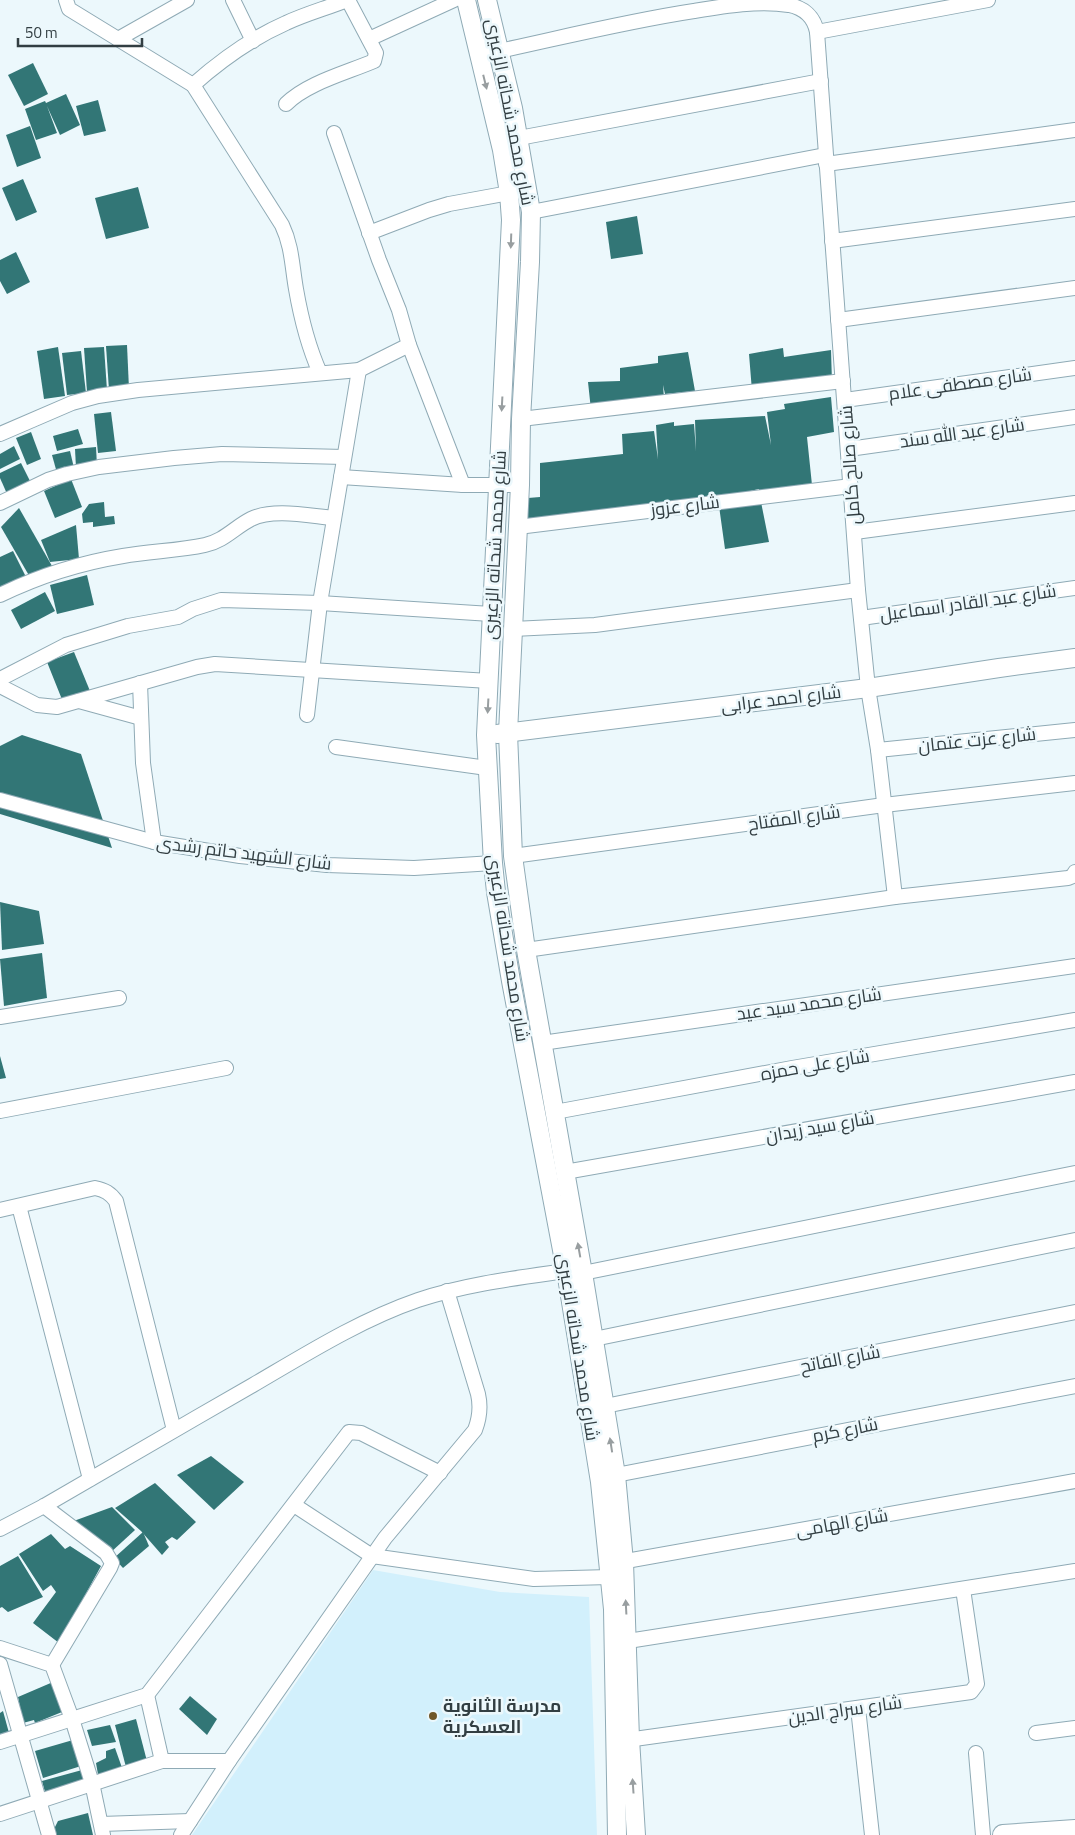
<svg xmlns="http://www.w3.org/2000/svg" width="1075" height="1835" viewBox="0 0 1075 1835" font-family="'Titillium Web',Cairo,sans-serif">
<rect width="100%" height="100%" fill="#ecf8fc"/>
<path fill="#d2f0fc" d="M373 1570 500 1592 589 1597 597 1835H192Z"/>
<g fill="#327676">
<path d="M33 63 48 94 24 106 8 75Z"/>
<path d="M66 94 80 125 60 135 47 106 57 133 36 140 25 109 45 101 46 103Z"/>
<path d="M98 100 106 131 84 136 76 106Z"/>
<path d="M30 126 41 158 17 167 6 135Z"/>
<path d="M23 179 37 212 16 221 2 188Z"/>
<path d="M138 187 149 228 106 239 95 198Z"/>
<path d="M637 216 643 254 611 259 606 222Z"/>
<path d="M16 252 30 282 7 294 0 281V260Z"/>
<path d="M127 345 129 389 109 390 106 346Z"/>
<path d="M58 347 65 396 44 399 37 351Z"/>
<path d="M104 347 107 390 87 392 84 348Z"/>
<path d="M783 348 784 357 831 350 832 383 752 391 749 354Z"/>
<path d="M81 351 86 393 67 395 62 353Z"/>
<path d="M688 352 695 391 665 394 663 385 664 398 591 410 588 382 620 381V368L658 363V356Z"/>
<path d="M831 397 834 432 807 437 812 485 760 497 769 542 725 549 719 506 760 497 759 489 719 498 527 522 528 498 540 497V463L623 454 622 434 654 431 658 459 656 425 674 422V426L694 424 696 451 695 420 765 416 771 445 767 412 785 409 784 404Z"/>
<path d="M111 412 116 451 98 453 94 414Z"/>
<path d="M78 429 83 444 57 451 53 436Z"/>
<path d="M31 432 41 459 27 465 16 438Z"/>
<path d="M14 446 20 459 0 469V454Z"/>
<path d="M96 447 97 466 76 468 75 449Z"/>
<path d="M70 451 74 468 57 473 52 455Z"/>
<path d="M21 463 32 485 8 496 0 478V473Z"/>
<path d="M71 479 82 507 55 518 44 491Z"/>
<path d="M104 502 105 517 114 516 115 524 93 527V522L83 523 82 514 89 504Z"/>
<path d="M19 508 52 566 31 579 1 527Z"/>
<path d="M76 525 79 559 50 562 41 540Z"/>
<path d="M13 551 27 579 0 594V557Z"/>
<path d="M87 575 94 605 57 614 50 585Z"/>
<path d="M45 592 55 611 21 629 11 610Z"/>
<path d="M74 652 90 691 63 702 47 662Z"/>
<path d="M22 735 81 754 112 848 0 814V746Z"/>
<path d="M0 902 39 911 44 944 2 950Z"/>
<path d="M42 953 47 998 4 1006 0 959Z"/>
<path d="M0 1056 6 1078 0 1079Z"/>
<path d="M211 1456 244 1482 214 1510 177 1475Z"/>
<path d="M155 1483 196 1522 177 1540 172 1537 165 1542 169 1547 162 1555 141 1531 115 1508Z"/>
<path d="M112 1507 135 1530 110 1553 71 1522Z"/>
<path d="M143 1532 149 1546 123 1568 114 1558Z"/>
<path d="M51 1534 65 1549 70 1546 101 1566 59 1643 33 1623 56 1592 51 1585 43 1591 19 1554Z"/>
<path d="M18 1556 43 1597 8 1612 2 1607 0 1608V1566Z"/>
<path d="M53 1682 62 1712 35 1723 34 1720 23 1723 18 1697Z"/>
<path d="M190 1696 217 1719 207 1735 179 1709Z"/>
<path d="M3 1711 9 1733 0 1736V1713Z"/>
<path d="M136 1719 148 1765 127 1771 115 1725Z"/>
<path d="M110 1725 116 1742 92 1746 87 1730Z"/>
<path d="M73 1740 81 1766 43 1778 35 1751Z"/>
<path d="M115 1748 126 1779 100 1786 96 1763 106 1758V1751Z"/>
<path d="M82 1770 87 1790 48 1803 42 1781Z"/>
<path d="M88 1813 93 1835H56L54 1829 58 1821Z"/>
</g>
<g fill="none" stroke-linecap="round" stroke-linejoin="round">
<defs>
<g id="minor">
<path d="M66 0 69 9 193 85 282 225C292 246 292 266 296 289 301 318 308 346 320 373"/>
<path d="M233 0 253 41"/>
<path d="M817 32 988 0"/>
<path d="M118 39 187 0"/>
<path d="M369 39 454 0"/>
<path d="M479 57 499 51C564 37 628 21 694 11 724 6 759 0 789 5 804 8 814 17 817 32L858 590 868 688 878 750 895 897"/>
<path d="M193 85C220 61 252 38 286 23 305 14 327 8 347 0"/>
<path d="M286 104C307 83 346 73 374 61L376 53 348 0"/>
<path d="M519 138 821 81"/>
<path d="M826 164 1075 130"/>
<path d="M531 212 825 155"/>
<path d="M369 233 429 210 449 204 509 193"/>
<path d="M832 241 1075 209"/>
<path d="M838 320 1075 288"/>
<path d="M409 345 463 485"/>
<path d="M845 400 1075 368"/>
<path d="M521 419 843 381"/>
<path d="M0 434 72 403 98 396 138 390 359 370 409 345 399 310 379 260 334 133"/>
<path d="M849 449 1075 417"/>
<path d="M341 477 463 485H520"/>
<path d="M0 503 48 480 67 474 99 467 174 458 222 454 344 457"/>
<path d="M518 527 851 486"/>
<path d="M855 532 1075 503"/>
<path d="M0 595C39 576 80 563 123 556 150 551 178 551 205 545 224 541 235 527 251 519 273 508 310 516 334 518"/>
<path d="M861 618 1075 588"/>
<path d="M513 629 595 625 858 590"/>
<path d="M0 679 66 645 128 626 178 617 193 609 221 600 320 603 491 614"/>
<path d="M140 683 143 763 154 842"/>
<path d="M0 686 37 705 57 707 197 667 215 664 489 681"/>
<path d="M79 701 141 718"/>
<path d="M307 715 320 603 359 370"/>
<path d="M336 747 487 768"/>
<path d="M878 750 1075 730"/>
<path d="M0 800 154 842 240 856 327 865 414 868 493 863"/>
<path d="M513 856 884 805 1075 783"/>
<path d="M526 950 895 897 1068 878 1073 876 1075 872"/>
<path d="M0 1017 119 998"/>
<path d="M542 1043 1075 966"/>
<path d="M0 1111 226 1068"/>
<path d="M555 1112 792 1068 1075 1020"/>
<path d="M565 1172 1075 1082"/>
<path d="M19 1206 90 1479"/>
<path d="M0 1210 95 1188C105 1190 110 1193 116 1201L174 1430"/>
<path d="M583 1273 1075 1173"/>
<path d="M594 1339 1075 1240"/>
<path d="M605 1406 1075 1312"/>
<path d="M616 1475 1075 1386"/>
<path d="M294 1505 372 1556 534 1579 610 1577"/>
<path d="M44 1506 106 1553 112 1563 110 1568 52 1665"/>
<path d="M0 1529 44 1506C113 1466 183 1425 253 1385 306 1354 360 1320 418 1300 466 1284 517 1278 566 1271"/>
<path d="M615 1563 1075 1481"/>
<path d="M628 1641 1075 1571"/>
<path d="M0 1648 52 1665 72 1719 92 1783 103 1835"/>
<path d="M0 1664 49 1835"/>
<path d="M147 1695 162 1761"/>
<path d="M858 1708 872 1835"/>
<path d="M1036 1733 1075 1728"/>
<path d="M620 1741 971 1692 977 1684 963 1589"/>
<path d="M0 1742 147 1695 349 1432 361 1433 440 1473"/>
<path d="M976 1753 983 1835"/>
<path d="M0 1814 162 1761H229"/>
<path d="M101 1824 190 1821"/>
<path d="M181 1835 229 1761 385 1538 475 1430C480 1417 481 1407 478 1394L447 1291"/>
</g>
<g id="tertiary">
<path d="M466 0 502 150 509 193 511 220 486 735 493 863 496 892 511 981 566 1271 600 1482 613 1609 617 1835"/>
<path d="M487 0 513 108 531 212 530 262 521 419 520 485 508 733 513 856 526 950 583 1273 616 1475 624 1562 630 1739 636 1835"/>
<path d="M497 734 868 688 999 668 1075 658"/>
</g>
<path id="secondary" d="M1003 1835 1075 1830"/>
</defs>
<use href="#minor" stroke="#8faab5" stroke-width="16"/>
<use href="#tertiary" stroke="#8faab5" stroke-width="20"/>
<use href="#secondary" stroke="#8faab5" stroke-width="22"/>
<use href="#minor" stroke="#fff" stroke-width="14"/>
<use href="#tertiary" stroke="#fff" stroke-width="18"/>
<use href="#secondary" stroke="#fff" stroke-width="20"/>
</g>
<defs><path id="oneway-solid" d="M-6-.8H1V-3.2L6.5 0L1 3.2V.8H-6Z" transform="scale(1.25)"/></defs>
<g fill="#989ea0">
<use href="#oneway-solid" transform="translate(485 82) rotate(76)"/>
<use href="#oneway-solid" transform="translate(511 241) rotate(92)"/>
<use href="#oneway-solid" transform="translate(502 404) rotate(93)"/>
<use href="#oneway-solid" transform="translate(488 706) rotate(93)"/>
<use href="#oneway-solid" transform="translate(579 1250) rotate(-100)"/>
<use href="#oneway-solid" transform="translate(611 1445) rotate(-99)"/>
<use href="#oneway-solid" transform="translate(626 1607) rotate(-93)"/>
<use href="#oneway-solid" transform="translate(633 1786) rotate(-94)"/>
</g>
<circle fill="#705728" stroke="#ecf8fc" stroke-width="2" cx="433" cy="1716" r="5"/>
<g text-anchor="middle" stroke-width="5" stroke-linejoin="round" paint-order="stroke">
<g font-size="18" fill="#323e42" stroke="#ecf8fc">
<text transform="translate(510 112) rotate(79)" y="6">شارع محمد شحاته الزعيرى</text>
<text transform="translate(960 384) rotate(-8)" y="6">شارع مصطفى علام</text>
<text transform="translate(962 433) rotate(-8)" y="6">شارع عبد الله سند</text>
<text transform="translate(850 465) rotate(-94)" y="6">شارع صالح كامل</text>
<text transform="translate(685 506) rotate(-7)" y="6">شارع عزوز</text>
<text transform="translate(495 545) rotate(-87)" y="6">شارع محمد شحاته الزعيرى</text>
<text transform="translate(968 603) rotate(-8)" y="6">شارع عبد القادر اسماعيل</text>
<text transform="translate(781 699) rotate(-7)" y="6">شارع احمد عرابى</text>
<text transform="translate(977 740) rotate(-6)" y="6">شارع عزت عتمان</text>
<text transform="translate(794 818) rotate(-8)" y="6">شارع المفتاح</text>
<text transform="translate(244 853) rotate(7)" y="6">شارع الشهيد حاتم رشدى</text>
<text transform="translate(508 948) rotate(81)" y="6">شارع محمد شحاته الزعيرى</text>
<text transform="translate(809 1004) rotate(-8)" y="6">شارع محمد سيد عيد</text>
<text transform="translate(815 1065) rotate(-10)" y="6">شارع على حمزه</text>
<text transform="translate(820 1127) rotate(-10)" y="6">شارع سيد زيدان</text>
<text transform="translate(578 1347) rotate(81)" y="6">شارع محمد شحاته الزعيرى</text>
<text transform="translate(840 1359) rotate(-11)" y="6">شارع الفاتح</text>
<text transform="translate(845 1430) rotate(-11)" y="6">شارع كرم</text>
<text transform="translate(842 1523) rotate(-10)" y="6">شارع الهامى</text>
<text transform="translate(845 1710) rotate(-8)" y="6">شارع سراج الدين</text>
</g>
<g font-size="18" font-weight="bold" fill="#323e42" stroke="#ecf8fc" text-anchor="start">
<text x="443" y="1712">مدرسة الثانوية<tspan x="443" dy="21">العسكرية</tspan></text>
</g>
</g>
<path d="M18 38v8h124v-8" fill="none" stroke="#323e42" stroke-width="2.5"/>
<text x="25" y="38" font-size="15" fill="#323e42" stroke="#ecf8fc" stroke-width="4" paint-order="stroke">50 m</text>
</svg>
